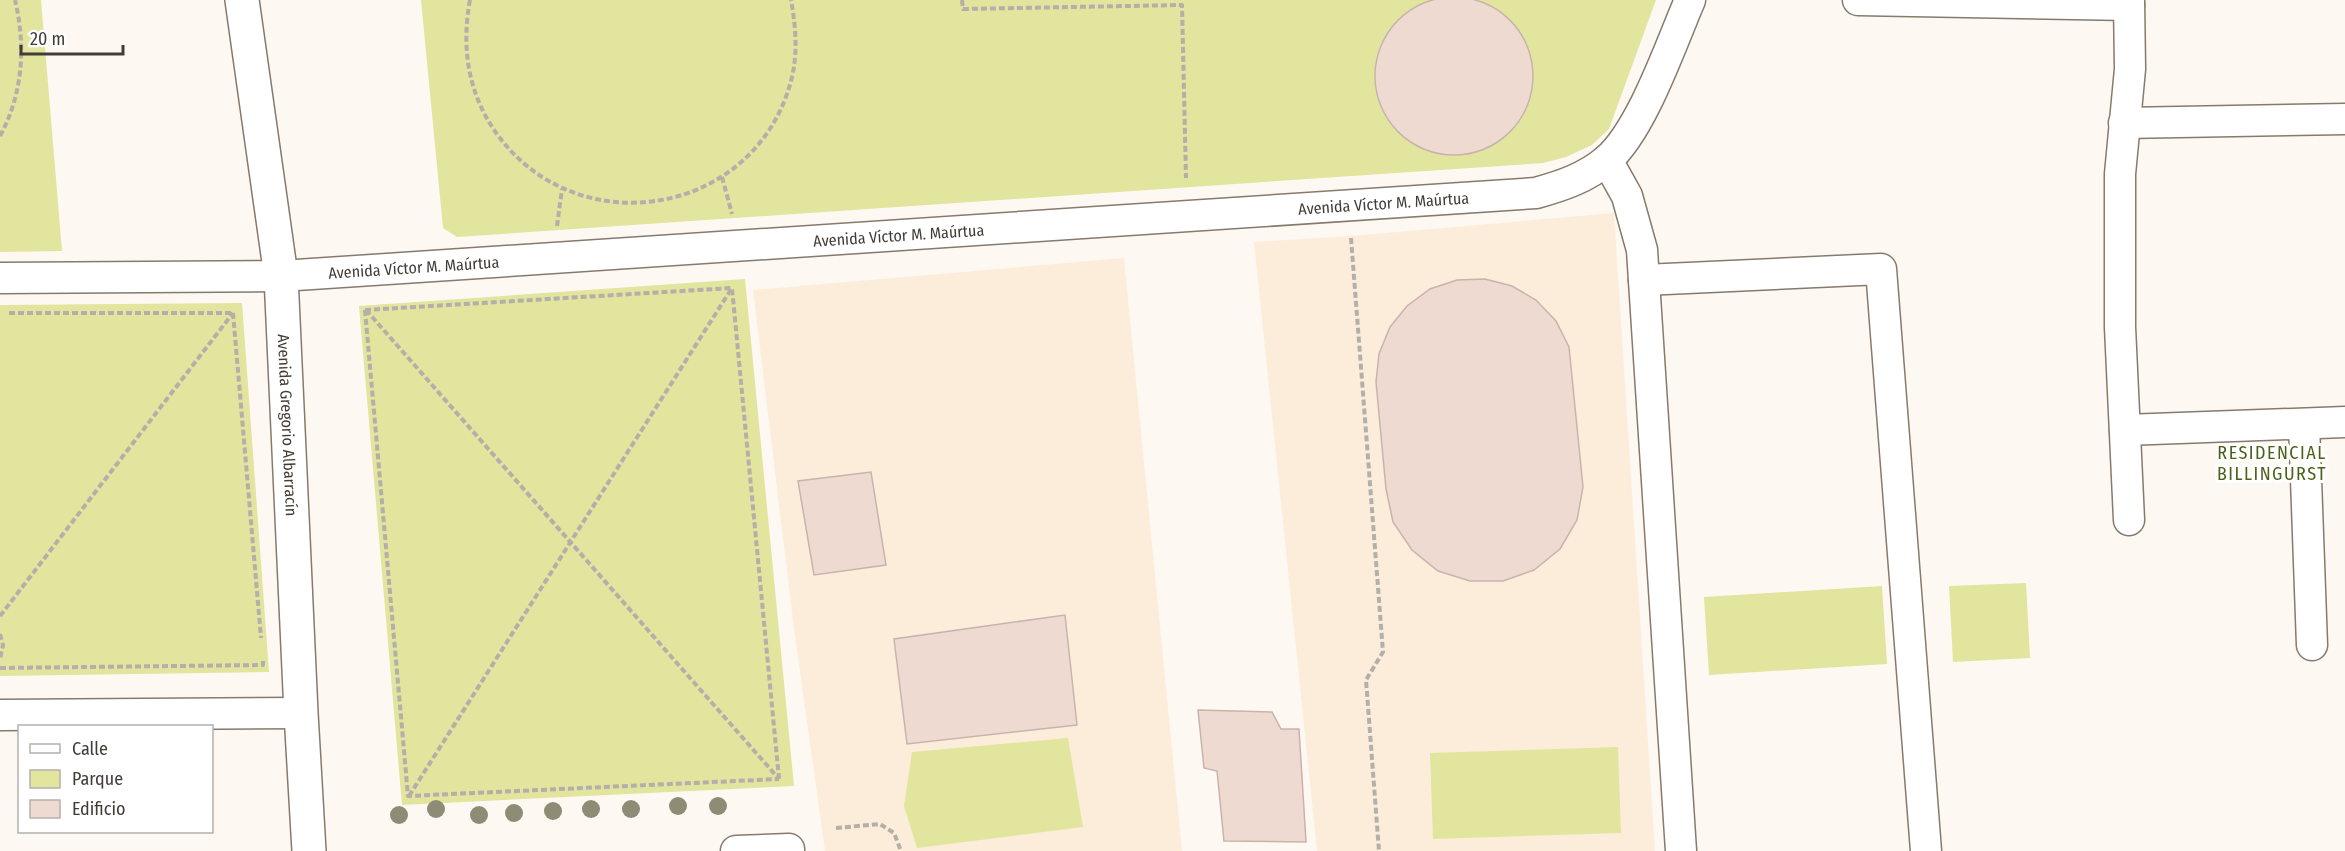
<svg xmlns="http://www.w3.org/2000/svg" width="2345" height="851" viewBox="0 0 2345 851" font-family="'Fira Sans Condensed',sans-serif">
<rect width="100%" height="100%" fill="#fef8f2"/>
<g fill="#fceddb">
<path d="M1614 213 1655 851H1317L1254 242 1351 236Z"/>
<path d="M1124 258 1182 851H825L794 629 753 290Z"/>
</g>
<g fill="#e1e59e">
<path d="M0 0H41L62 251 0 252Z"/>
<path d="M421 0H1656L1609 129 1592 145 1566 157 1543 163 457 237 443 228Z"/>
<path d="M745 279 794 786 402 805 359 306Z"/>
<path d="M242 303 269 672 0 676V305Z"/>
<path d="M2026 583 2030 658 1953 662 1949 586Z"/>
<path d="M1882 586 1887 664 1709 675 1704 597Z"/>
<path d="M1068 738 1083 827 917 848 904 806 912 752Z"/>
<path d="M1618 747 1621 833 1433 839 1430 753Z"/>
</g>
<g fill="#eedad1" stroke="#c8b4ac" stroke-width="1.5">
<circle cx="1454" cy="76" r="79"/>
<path d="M1485 279 1512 286 1536 300 1556 321 1569 347 1583 487 1577 520 1560 549 1534 570 1503 581H1470L1438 571 1412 550 1393 522 1386 489 1376 382 1379 354 1390 327 1407 306 1430 289 1457 280Z"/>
<path d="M871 472 886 565 814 575 798 481Z"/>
<path d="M1065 615 1077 725 907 744 894 639Z"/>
<path d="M1198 710 1272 712 1281 729H1299L1306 842 1224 841 1217 771 1204 768Z"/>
</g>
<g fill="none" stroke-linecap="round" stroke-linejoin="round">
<defs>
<g id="minor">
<path d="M1858 0 2129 5"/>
<path d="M2124 123 2345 119"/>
<path d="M1607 160 1627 196 1642 250 1681 851"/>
<path id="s1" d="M0 278 281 276 1536 193C1561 186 1586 178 1607 160 1642 130 1671 44 1690 0"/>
<path d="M1644 280 1881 269 1926 851"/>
<path d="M2304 424 2312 645"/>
<path d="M2125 430 2345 422"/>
<path d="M2129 520 2120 327V174L2130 69 2129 0"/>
<path d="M0 715 301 713"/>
<path d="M736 851 789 849V851"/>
</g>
<g id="tertiary">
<path id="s2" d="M242 0 281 276 301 713 309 851"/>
</g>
</defs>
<use href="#minor" stroke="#867a6c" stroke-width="33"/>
<use href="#tertiary" stroke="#867a6c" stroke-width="36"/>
<g stroke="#b4afa9" stroke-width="4" stroke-dasharray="6 3" stroke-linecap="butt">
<path d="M470 0C461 48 468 94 497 134 578 246 755 216 791 81 798 55 796 27 791 0"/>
<path d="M962 0 963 9 1182 5 1186 178"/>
<path d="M0 136C23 94 26 46 15 0"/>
<path d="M722 177 732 214"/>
<path d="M557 226 562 189"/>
<path d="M1351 238 1383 652 1366 680 1379 851"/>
<path d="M365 310 732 288 779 779"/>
<path d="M365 310 408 796 779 779"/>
<path d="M366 310 779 779"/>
<path d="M9 313H233"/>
<path d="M233 313 261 638"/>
<path d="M0 616 233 313"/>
<path d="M0 634 3 645 0 659"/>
<path d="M0 668 263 665V661"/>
<path d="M409 796 732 288"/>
<path d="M836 828 880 824 894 833 901 851"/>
</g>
<use href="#minor" stroke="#fff" stroke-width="30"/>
<use href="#tertiary" stroke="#fff" stroke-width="33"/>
</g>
<g fill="#8e8c75">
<circle cx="678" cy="806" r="9"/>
<circle cx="718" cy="806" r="9"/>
<circle cx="436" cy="809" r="9"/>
<circle cx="591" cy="809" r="9"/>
<circle cx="631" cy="809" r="9"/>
<circle cx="553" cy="811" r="9"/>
<circle cx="514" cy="813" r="9"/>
<circle cx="399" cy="815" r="9"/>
<circle cx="479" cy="815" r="9"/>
</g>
<g text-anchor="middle" stroke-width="6" stroke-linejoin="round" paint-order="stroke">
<g font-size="16" fill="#413c36" stroke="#fff">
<text dy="6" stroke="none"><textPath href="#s1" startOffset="1386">Avenida Víctor M. Maúrtua</textPath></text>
<text dy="6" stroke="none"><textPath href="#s1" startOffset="900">Avenida Víctor M. Maúrtua</textPath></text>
<text dy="6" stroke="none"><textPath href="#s1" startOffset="414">Avenida Víctor M. Maúrtua</textPath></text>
<text dy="6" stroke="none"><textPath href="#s2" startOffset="428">Avenida Gregorio Albarracín</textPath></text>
</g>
<g font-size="18" letter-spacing="1.5" fill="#4a611a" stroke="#fff">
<text x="2272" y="459">RESIDENCIAL<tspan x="2272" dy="21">BILLINGURST</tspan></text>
</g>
</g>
<rect x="18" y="725" width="195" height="108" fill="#ffffff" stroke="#b3b1af" stroke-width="1.5"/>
<rect x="30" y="744" width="30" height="9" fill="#ffffff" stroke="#b3b1af" stroke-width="1.5"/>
<text x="72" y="755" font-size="18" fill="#413c36">Calle</text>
<rect x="30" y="770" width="30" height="18" fill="#e1e59e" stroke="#b3b1af" stroke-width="1.5"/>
<text x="72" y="785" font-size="18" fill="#413c36">Parque</text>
<rect x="30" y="800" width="30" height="18" fill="#eedad1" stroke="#b3b1af" stroke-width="1.5"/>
<text x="72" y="815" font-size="18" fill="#413c36">Edificio</text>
<path d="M21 45v9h102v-9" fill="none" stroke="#413c36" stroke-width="3"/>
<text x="30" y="45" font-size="18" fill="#413c36" stroke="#ffffff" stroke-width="4.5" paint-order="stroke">20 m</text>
</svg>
